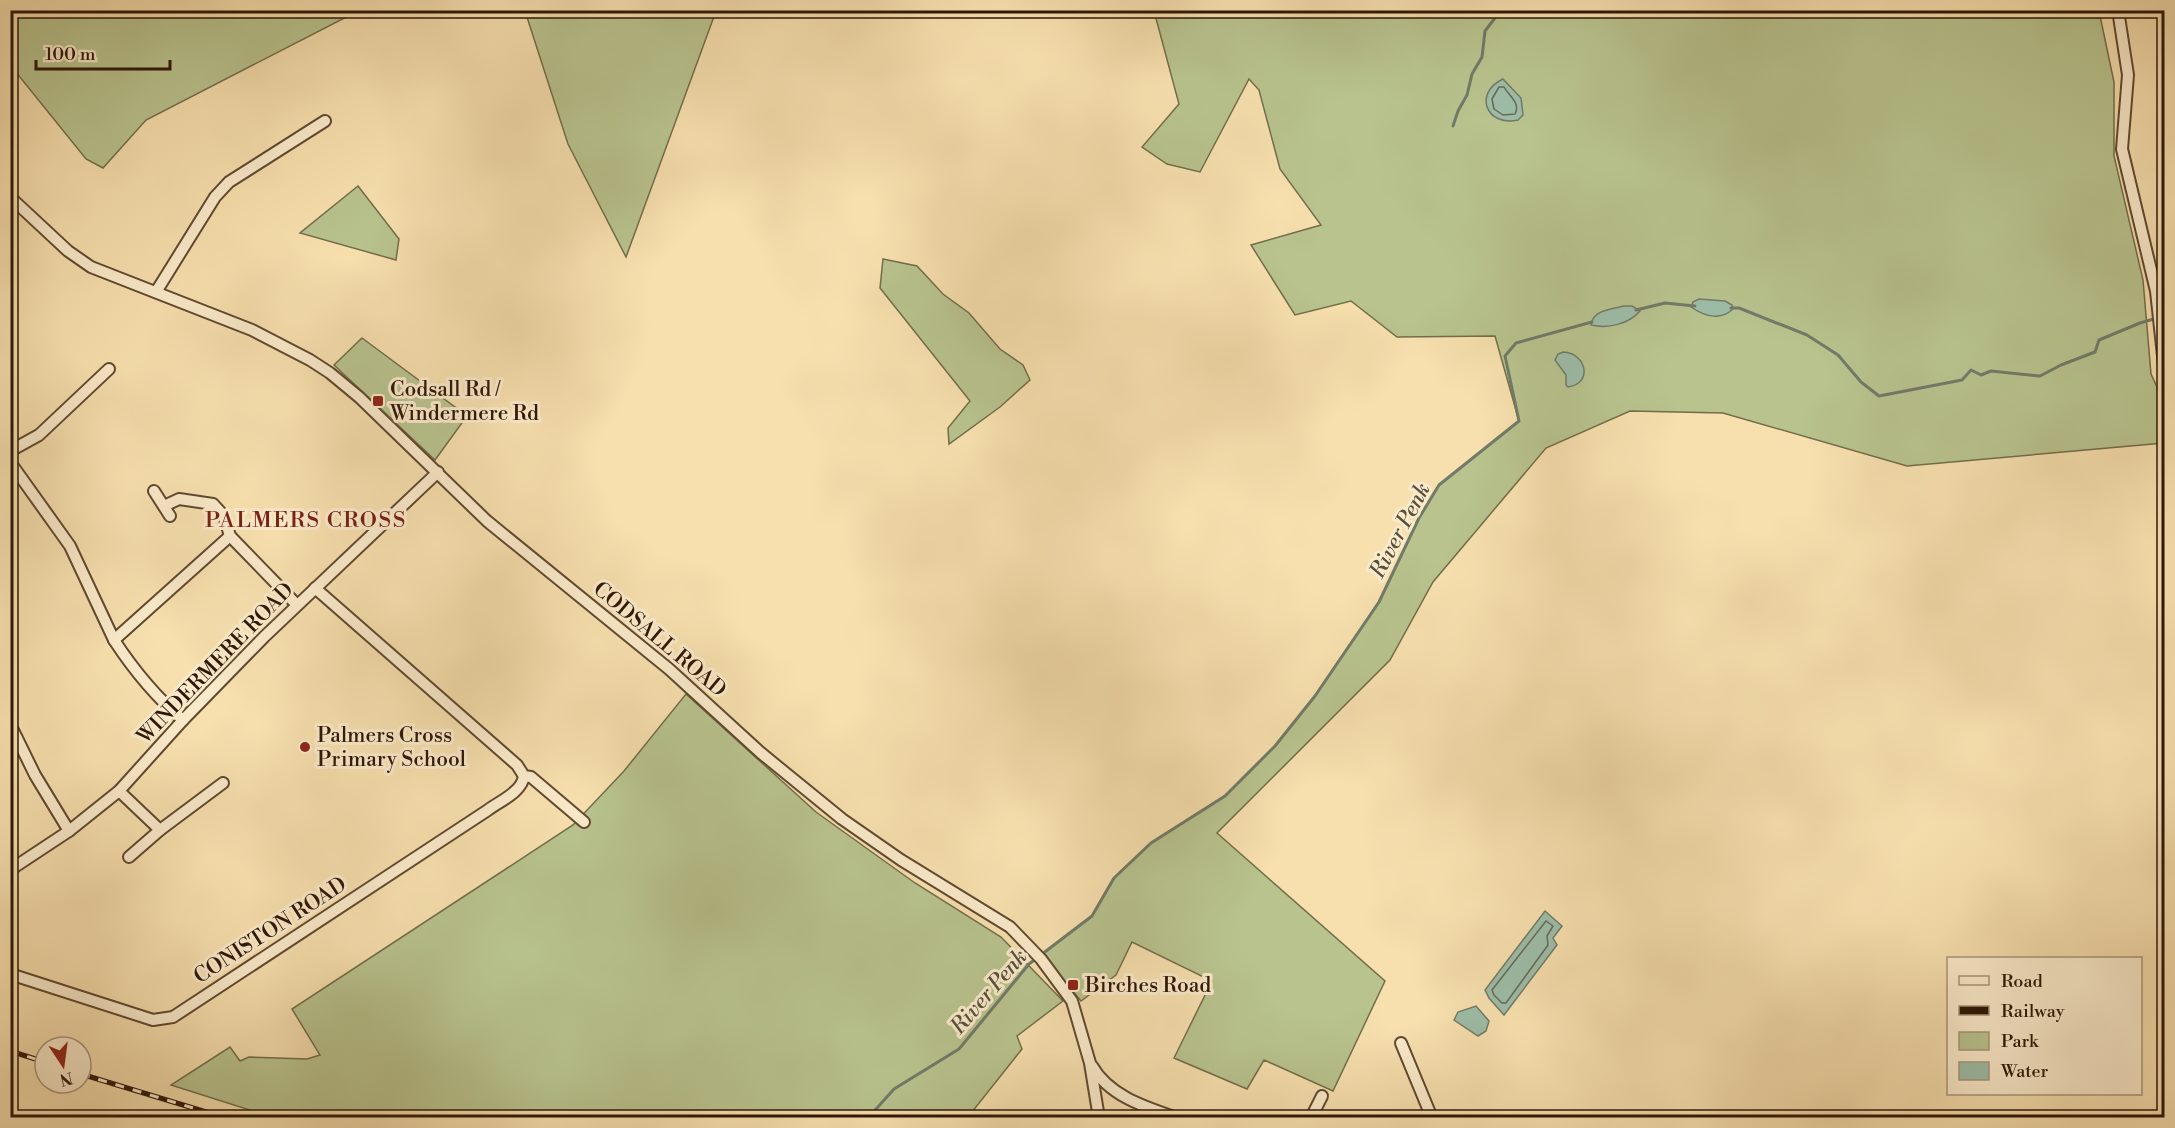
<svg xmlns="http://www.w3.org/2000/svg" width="2175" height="1128" viewBox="0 0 2175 1128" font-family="'Libre Bodoni',serif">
<rect width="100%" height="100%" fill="#f7dfae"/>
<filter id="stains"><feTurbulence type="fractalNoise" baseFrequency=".00333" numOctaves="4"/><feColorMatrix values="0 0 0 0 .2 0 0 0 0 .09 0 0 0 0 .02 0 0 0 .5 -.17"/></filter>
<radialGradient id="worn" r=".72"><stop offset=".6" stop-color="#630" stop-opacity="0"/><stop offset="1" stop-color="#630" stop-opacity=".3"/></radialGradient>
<g fill="#b8c38e" stroke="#736d4a" stroke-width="1.5">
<path d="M10 11 11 10 358 11 146 120 103 168 86 159 11 66Z"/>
<path d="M525 11H716L626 257 568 144Z"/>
<path d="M1154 11H2099L2114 82V156L2143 280 2151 374 2164 402V443L1907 466 1723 413 1630 411 1546 448 1433 582 1390 660 1217 833 1385 981 1333 1091 1264 1060 1247 1089 1174 1058 1212 981 1132 942 1116 975 1081 1001 1042 954 1092 916 1114 878 1151 843 1225 796 1275 746 1315 696 1379 602 1419 518 1439 485 1519 421 1495 336 1397 337 1351 301 1295 315 1251 245 1321 225 1280 169 1259 90 1249 79 1200 172 1167 164 1142 147 1179 104Z"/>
<path d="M358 186 399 239 396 260 300 233Z"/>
<path d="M883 259 917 266 943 294 969 313 1000 349 1023 365 1030 380 1000 407 949 444 948 428 970 401 880 288Z"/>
<path d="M362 338 467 416 435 460 334 365Z"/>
<path d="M686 694 816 812 915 883 1001 937 1063 1001 1017 1036 1022 1049 968 1117 275 1118 171 1085 230 1047 240 1061 249 1057 307 1059 320 1055 292 1009 573 825 624 771Z"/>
</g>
<g fill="#9dbda8" stroke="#717b68" stroke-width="1.5">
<path d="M1503 79 1521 98 1523 115 1518 120C1486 127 1473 93 1503 79Z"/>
<path d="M1699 299 1725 301 1732 305 1733 309C1720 321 1704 316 1691 307L1693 302Z"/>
<path d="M1624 306H1632L1640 311C1629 324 1608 329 1591 325 1592 310 1612 309 1624 306Z"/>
<path d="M1563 352C1587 353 1593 384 1568 387L1566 385V375L1555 360 1558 354Z"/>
<path d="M1545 911 1562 926 1553 938 1557 945 1504 1015 1489 998 1485 990Z"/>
<path d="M1476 1006 1489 1021 1486 1031 1478 1036 1454 1020 1458 1012Z"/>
</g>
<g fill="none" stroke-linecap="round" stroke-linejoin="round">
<g stroke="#666a58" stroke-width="1.5">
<path d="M1499 87H1504C1509 96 1521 103 1515 114L1503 115 1494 109 1492 99Z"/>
<path d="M1546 921 1553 926 1547 936 1548 945 1506 1003H1502L1494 995 1492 990Z"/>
</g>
<g stroke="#717b68" stroke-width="3">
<path d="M1453 126 1458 111 1467 95 1472 74 1482 57 1485 31 1495 18 1498 10"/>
<path d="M1731 308H1739L1807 335 1838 355 1861 382 1879 396 1962 380 1971 370 1981 375 1991 371 2040 376 2061 365 2095 352 2099 340 2140 323 2164 316"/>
<path d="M1636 310 1665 303 1695 306"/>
<path d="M868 1118 894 1089 959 1049 1029 964 1092 916 1114 878 1151 843 1225 796 1275 746 1315 696 1379 602 1419 518 1439 485 1519 421 1505 356 1516 343 1592 322"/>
</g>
<defs>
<g id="minor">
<path d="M2118 10 2128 75 2122 149 2156 291 2164 365"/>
<path d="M10 197 68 251 91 267 252 330 310 360 330 373 359 397 487 521 669 669 761 753 842 819 901 860 1010 927 1041 959 1072 1001 1090 1063 1099 1118"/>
<path d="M156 292 215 197 229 182 325 121"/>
<path d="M10 451 39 435 109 369"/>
<path d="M10 462 70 546 114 640C133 669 157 698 183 720"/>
<path d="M154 491 170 516"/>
<path d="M164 506 179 499 213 504 224 516 230 536 297 605"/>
<path d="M315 588 517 765 524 776 531 777 584 822"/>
<path d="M114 640 230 536"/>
<path d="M10 724 35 775 69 831"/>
<path d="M119 791 160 830"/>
<path d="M129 857 160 830 223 783"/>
<path d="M10 870 69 831 119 791 183 720 264 637 438 472"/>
<path d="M10 974 153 1020 173 1017 488 810C500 801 522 792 524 776"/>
<path d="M1401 1043 1432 1118"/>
<path d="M1092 1066C1109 1096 1145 1107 1177 1118"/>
<path d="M1311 1118 1322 1096"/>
</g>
</defs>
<use href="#minor" stroke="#604931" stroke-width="14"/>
<use href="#minor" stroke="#faeaca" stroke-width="10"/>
<defs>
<g id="rail">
<path d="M10 1051 45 1062"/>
<path d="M81 1074 226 1118"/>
</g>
</defs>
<use href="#rail" stroke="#2e1707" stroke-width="5"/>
<use href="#rail" stroke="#faeaca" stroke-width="3" stroke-dasharray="9" stroke-linecap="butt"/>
</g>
<g fill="#8f2418" stroke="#faeaca" stroke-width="2">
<rect x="372" y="395" width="12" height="12" rx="3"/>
<circle cx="305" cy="747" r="6"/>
<rect x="1067" y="979" width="12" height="12" rx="3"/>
</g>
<g text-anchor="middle" stroke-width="6" stroke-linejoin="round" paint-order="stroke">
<g font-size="21" fill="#2e1707" stroke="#faeaca" text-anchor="start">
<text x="390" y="396">Codsall Rd /<tspan x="390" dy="24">Windermere Rd</tspan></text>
<text x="317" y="742">Palmers Cross<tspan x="317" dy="24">Primary School</tspan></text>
<text x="1085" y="992">Birches Road</text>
</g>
<g font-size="21" fill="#2e1707" stroke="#faeaca">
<text transform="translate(660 639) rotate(40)" y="7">CODSALL ROAD</text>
<text transform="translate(215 663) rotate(-46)" y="7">WINDERMERE ROAD</text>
<text transform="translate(270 930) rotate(-33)" y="7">CONISTON ROAD</text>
</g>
<g font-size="22" letter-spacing="1.5" fill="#7a1f14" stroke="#faeaca">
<text x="306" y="527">PALMERS CROSS</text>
</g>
<g font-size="22" font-style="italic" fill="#55513f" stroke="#faeaca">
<text transform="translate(1399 530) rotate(-62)" y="8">River Penk</text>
<text transform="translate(988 991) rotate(-49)" y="8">River Penk</text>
</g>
</g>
<rect width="2175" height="1128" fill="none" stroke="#f7dfae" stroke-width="36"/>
<rect x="12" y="12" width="2151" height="1104" fill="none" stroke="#2e1707" stroke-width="3"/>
<rect x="18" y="18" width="2139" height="1092" fill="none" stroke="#2e1707" stroke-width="1.5"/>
<rect x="1947" y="957" width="195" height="138" fill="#faeaca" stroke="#a8967c" stroke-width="1.5"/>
<rect x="1959" y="976" width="30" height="9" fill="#faeaca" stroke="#a8967c" stroke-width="1.5"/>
<text x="2001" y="987" font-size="18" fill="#2e1707">Road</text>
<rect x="1959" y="1006" width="30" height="9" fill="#2e1707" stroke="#a8967c" stroke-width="1.5"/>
<text x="2001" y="1017" font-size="18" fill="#2e1707">Railway</text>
<rect x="1959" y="1032" width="30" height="18" fill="#b8c38e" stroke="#a8967c" stroke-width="1.5"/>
<text x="2001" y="1047" font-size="18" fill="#2e1707">Park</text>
<rect x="1959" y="1062" width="30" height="18" fill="#9dbda8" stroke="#a8967c" stroke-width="1.5"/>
<text x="2001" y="1077" font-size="18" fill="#2e1707">Water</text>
<g transform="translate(63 1065) rotate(167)"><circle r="28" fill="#faeaca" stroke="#a8967c" stroke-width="1.5"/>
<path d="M0-4.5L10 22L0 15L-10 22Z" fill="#8f2418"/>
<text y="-9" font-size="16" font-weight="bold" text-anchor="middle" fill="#2e1707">N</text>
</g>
<path d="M36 60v9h134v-9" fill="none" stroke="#2e1707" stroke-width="3"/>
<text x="45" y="60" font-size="18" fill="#2e1707" stroke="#faeaca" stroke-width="4.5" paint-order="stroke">100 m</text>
<rect width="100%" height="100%" filter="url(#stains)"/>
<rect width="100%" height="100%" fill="url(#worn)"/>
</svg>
